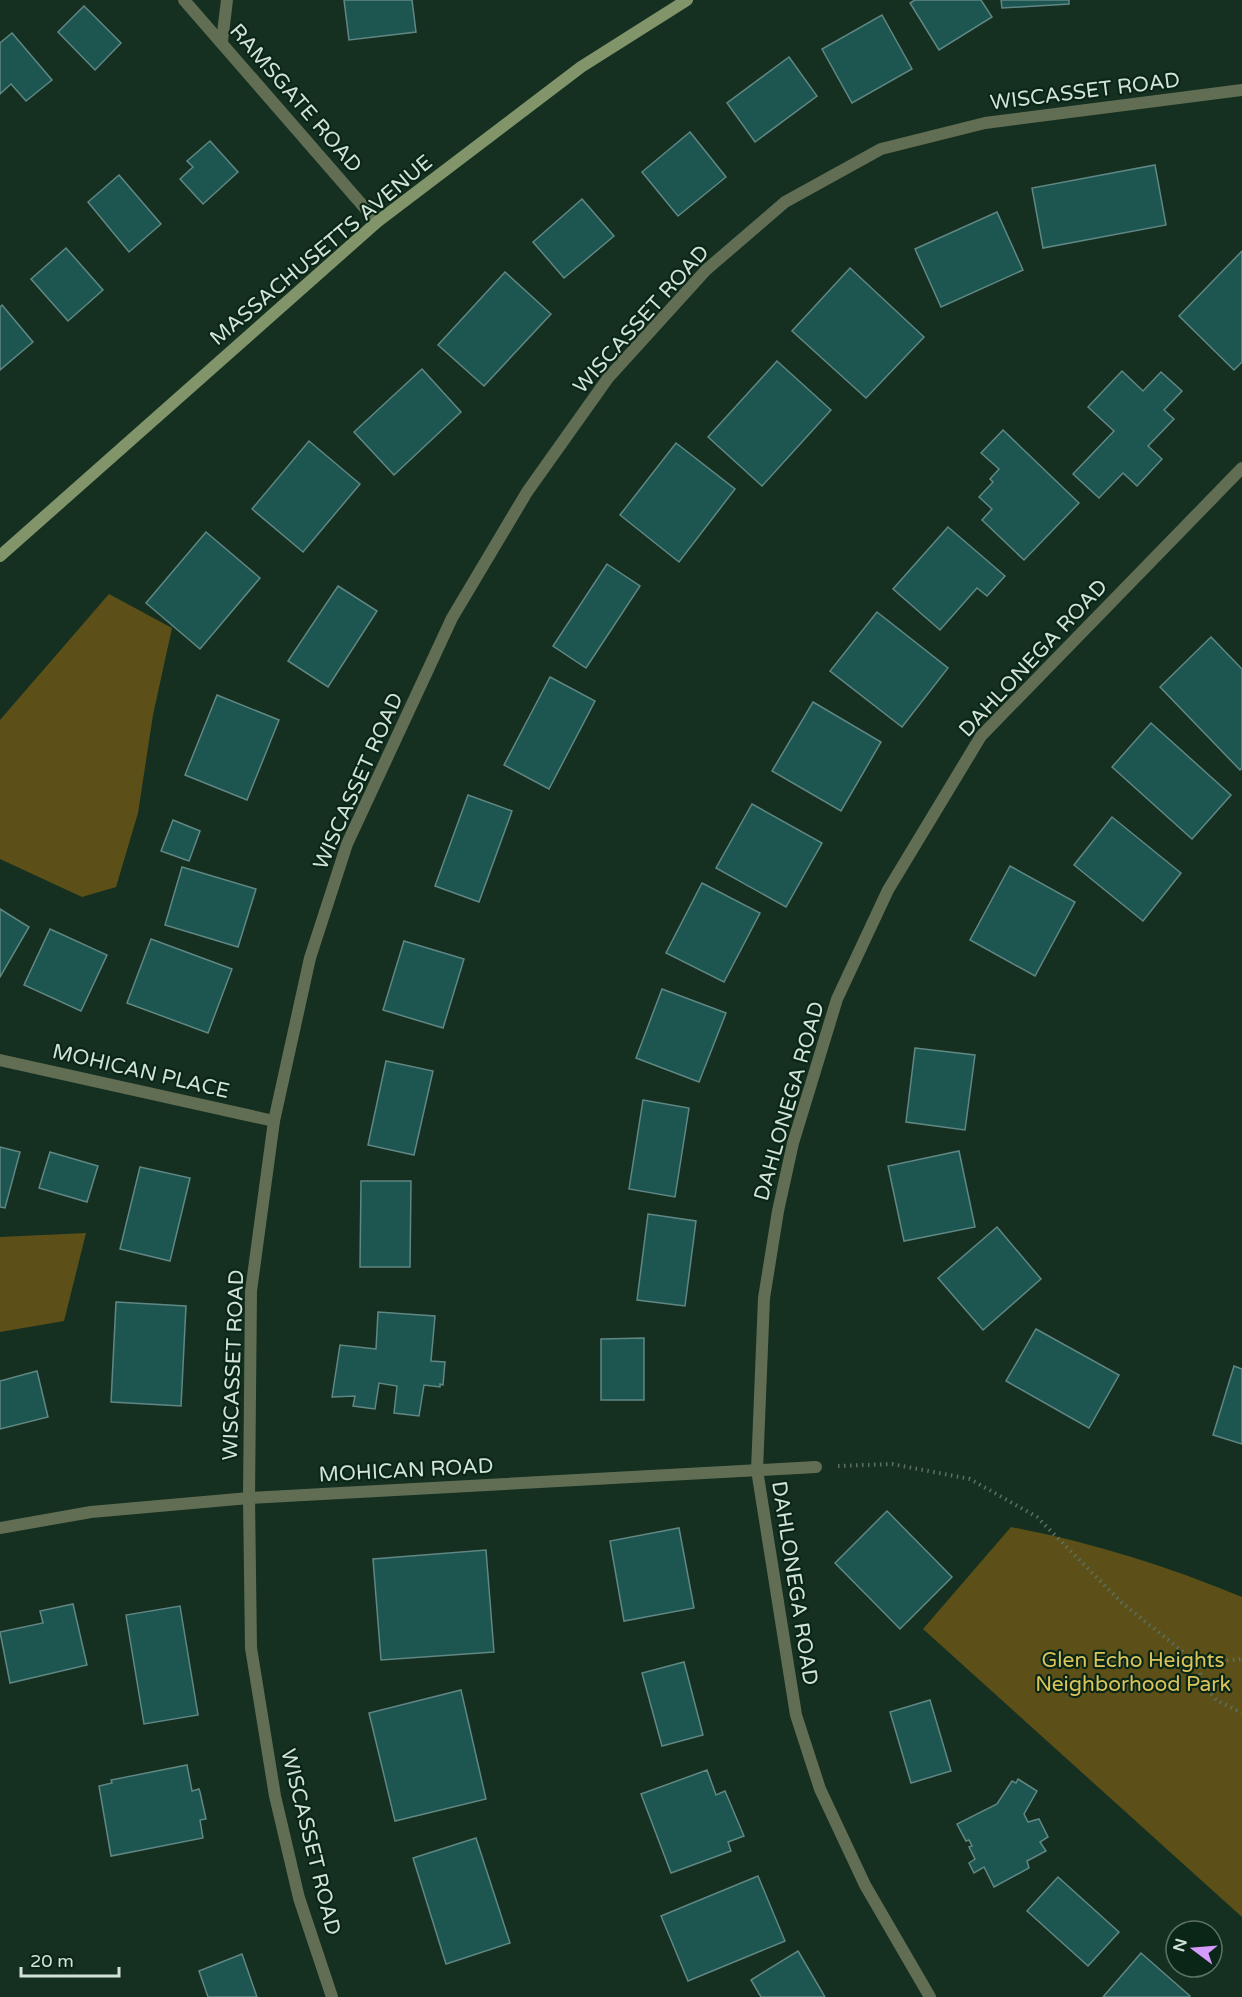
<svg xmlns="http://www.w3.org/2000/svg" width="1242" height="1997" viewBox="0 0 1242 1997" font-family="'Varela Round',sans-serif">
<rect width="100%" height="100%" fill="#153021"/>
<g fill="#5c5018">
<path d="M109 594 172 628 153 715 138 813 116 887 82 897 0 859V720Z"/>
<path d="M86 1233 64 1321 0 1332V1237Z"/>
<path d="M1011 1527C1091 1542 1167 1566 1242 1597V1917L923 1629Z"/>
</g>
<g fill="#1d5551" stroke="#608783" stroke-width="1.5">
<path d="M344 0H412L416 32 349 40Z"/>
<path d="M915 0H981L992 17 939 50 910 3Z"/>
<path d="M1001 0H1069V4L1002 8Z"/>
<path d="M84 6 121 43 95 70 58 32Z"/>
<path d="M882 15 912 69 852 103 822 49Z"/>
<path d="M12 33 52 80 26 101 11 84 0 94V43Z"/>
<path d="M789 57 817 96 755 142 727 103Z"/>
<path d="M690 132 726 177 678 216 642 172Z"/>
<path d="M210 141 238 172 203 204 180 179 193 167 187 161Z"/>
<path d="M1155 165 1166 225 1043 248 1032 188Z"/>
<path d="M119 175 161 224 129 252 88 202Z"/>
<path d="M582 199 614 236 564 278 533 242Z"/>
<path d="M997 212 1023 270 941 307 915 249Z"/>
<path d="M66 248 103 290 68 321 31 279Z"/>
<path d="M1242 251V362L1234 370 1179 316Z"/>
<path d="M850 268 924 337 866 398 792 331Z"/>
<path d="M505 272 551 314 484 386 438 345Z"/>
<path d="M2 305 33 342 0 370V307Z"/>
<path d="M777 361 831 410 762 486 708 437Z"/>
<path d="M422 369 461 412 394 475 354 432Z"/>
<path d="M1122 371 1143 391 1161 372 1182 391 1164 410 1174 419 1148 446 1162 459 1137 486 1123 473 1099 498 1073 474 1114 431 1088 407Z"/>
<path d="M1003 430 1079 503 1024 560 982 520 992 509 979 497 993 482 990 479 999 469 981 453Z"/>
<path d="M309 441 360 484 303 552 252 509Z"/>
<path d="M676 443 735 489 679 562 620 515Z"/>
<path d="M948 527 1005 576 987 596 977 588 940 630 893 589Z"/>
<path d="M206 532 260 578 200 649 146 603Z"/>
<path d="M607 564 640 586 586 668 553 646Z"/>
<path d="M338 586 377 611 328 687 288 661Z"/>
<path d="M877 612 948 668 902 727 830 671Z"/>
<path d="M1211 637 1242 669V768L1240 770 1160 687Z"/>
<path d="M550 677 595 701 549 789 504 765Z"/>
<path d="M217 695 279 720 247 800 185 775Z"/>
<path d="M813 702 881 742 841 811 772 771Z"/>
<path d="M1151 723 1231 795 1192 839 1112 767Z"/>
<path d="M468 795 512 811 479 902 435 886Z"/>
<path d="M752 804 822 843 786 907 716 868Z"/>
<path d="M1112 817 1181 873 1143 921 1074 865Z"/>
<path d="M173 820 200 831 189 861 161 851Z"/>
<path d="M1010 866 1075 902 1035 976 970 940Z"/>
<path d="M182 867 256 889 238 947 165 925Z"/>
<path d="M702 883 760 913 724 982 666 953Z"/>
<path d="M0 909 29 927 0 977Z"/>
<path d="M50 929 107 955 81 1011 24 985Z"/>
<path d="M151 939 232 969 208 1033 127 1003Z"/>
<path d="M404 941 464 959 443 1028 383 1010Z"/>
<path d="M662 989 726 1013 699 1082 636 1058Z"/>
<path d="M915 1048 975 1055 965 1130 906 1122Z"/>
<path d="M386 1061 433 1071 414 1155 368 1145Z"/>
<path d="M643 1100 689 1108 675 1197 629 1189Z"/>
<path d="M0 1147 20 1152 5 1208 0 1207Z"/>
<path d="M959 1151 975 1227 904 1241 888 1166Z"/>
<path d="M50 1152 98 1166 87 1202 39 1188Z"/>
<path d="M140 1167 190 1178 170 1261 120 1249Z"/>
<path d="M361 1181H411L410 1267H360Z"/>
<path d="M648 1214 696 1221 685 1306 637 1300Z"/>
<path d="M997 1227 1041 1279 983 1330 938 1278Z"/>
<path d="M116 1302 186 1306 181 1406 111 1402Z"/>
<path d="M378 1312 435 1316 431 1361 445 1362 443 1385 440 1384V1387L424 1385 419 1416 394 1413 397 1386 379 1383 375 1409 353 1406 355 1396 332 1397 340 1345 376 1349Z"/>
<path d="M1036 1329 1119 1375 1089 1428 1006 1381Z"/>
<path d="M644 1338V1400H601V1339Z"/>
<path d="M1234 1366 1242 1369V1444L1213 1435Z"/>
<path d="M37 1371 48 1417 0 1429V1381Z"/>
<path d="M887 1511 952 1577 900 1629 835 1563Z"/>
<path d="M679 1528 694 1608 624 1621 610 1541Z"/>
<path d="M486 1550 494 1652 381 1660 373 1559Z"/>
<path d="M73 1604 87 1665 10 1683 0 1632 43 1623 40 1611Z"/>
<path d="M180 1606 198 1715 144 1724 126 1615Z"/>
<path d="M684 1662 703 1735 662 1746 642 1673Z"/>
<path d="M461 1690 486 1799 395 1821 369 1713Z"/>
<path d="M930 1700 951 1771 911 1783 890 1712Z"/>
<path d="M187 1765 192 1791 199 1789 200 1792 206 1819 200 1820 203 1838 111 1856 99 1786 112 1783 111 1780Z"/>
<path d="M707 1770 716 1795 725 1791 744 1836 728 1842 731 1851 671 1873 641 1794Z"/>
<path d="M1018 1779 1037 1791 1024 1814 1028 1822 1039 1819 1048 1837 1040 1842 1046 1851 1027 1861 1029 1868 994 1887 984 1867 974 1873 969 1863 975 1859 969 1847 972 1846 969 1840 966 1841 957 1824 997 1804 1012 1781 1016 1783Z"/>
<path d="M476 1838 510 1943 446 1964 413 1858Z"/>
<path d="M758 1876 785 1941 688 1981 661 1916Z"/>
<path d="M1058 1877 1119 1932 1088 1966 1027 1911Z"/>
<path d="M798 1951 825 1997H761L751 1980Z"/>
<path d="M1141 1953 1190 1996 1188 1997H1103Z"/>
<path d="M242 1954 257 1997H208L199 1971Z"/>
</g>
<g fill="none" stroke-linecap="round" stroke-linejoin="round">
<g stroke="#5a7164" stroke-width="4" stroke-dasharray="1.5 4.5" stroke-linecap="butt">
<path d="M838 1466 892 1464 970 1479 1037 1517 1122 1603 1197 1663 1203 1682 1216 1700 1242 1713"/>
<path d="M1197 1663 1242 1659"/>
</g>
<g stroke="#626e53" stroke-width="12">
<path d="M184 0 377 222"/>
<path d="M222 41 227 0"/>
<path d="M0 1060 274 1121"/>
<path d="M0 1528 91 1512 249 1498 816 1467"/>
<path d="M332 1997 299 1898 275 1796 251 1648 249 1498 251 1291 274 1121 310 958 347 844 452 618 527 492 608 378 706 270 785 202 881 149 985 123 1242 90"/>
<path d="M930 1997 865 1885 820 1789 796 1715 757 1470 764 1298 778 1211 793 1143 837 999 888 890 981 736 1242 468"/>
</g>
<path stroke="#82956a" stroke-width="12" d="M0 556 377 222 581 67 687 0"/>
</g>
<g text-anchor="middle" stroke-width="4.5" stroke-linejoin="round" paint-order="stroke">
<g font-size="21" fill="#d3e3d9" stroke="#0a2617">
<text transform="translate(1085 91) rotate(-7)" y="7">WISCASSET ROAD</text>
<text transform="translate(296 98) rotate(49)" y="7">RAMSGATE ROAD</text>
<text transform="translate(321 250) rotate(-40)" y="7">MASSACHUSETTS AVENUE</text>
<text transform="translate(641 319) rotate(-48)" y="7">WISCASSET ROAD</text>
<text transform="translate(1033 658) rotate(-47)" y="7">DAHLONEGA ROAD</text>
<text transform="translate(358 781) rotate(-66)" y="7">WISCASSET ROAD</text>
<text transform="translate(141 1071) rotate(13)" y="7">MOHICAN PLACE</text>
<text transform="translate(789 1101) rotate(-74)" y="7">DAHLONEGA ROAD</text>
<text transform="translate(233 1365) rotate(-88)" y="7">WISCASSET ROAD</text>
<text transform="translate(406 1470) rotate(-3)" y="7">MOHICAN ROAD</text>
<text transform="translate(795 1583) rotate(81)" y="7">DAHLONEGA ROAD</text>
<text transform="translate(311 1842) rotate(76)" y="7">WISCASSET ROAD</text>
</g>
<g font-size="21" fill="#dcc45b" stroke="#0a2617">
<text x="1133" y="1667">Glen Echo Heights<tspan x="1133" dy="24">Neighborhood Park</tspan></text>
</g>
</g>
<g transform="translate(1194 1949) rotate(286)"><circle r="28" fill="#0a2617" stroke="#5a7265" stroke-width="1.5"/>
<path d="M0-4.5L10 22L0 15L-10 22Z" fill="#d59bfa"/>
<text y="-9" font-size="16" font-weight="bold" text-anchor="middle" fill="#d3e3d9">N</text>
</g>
<path d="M21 1967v9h98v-9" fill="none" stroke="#d3e3d9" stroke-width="3"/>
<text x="30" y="1967" font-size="18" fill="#d3e3d9" stroke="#0a2617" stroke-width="4.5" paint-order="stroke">20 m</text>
</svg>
